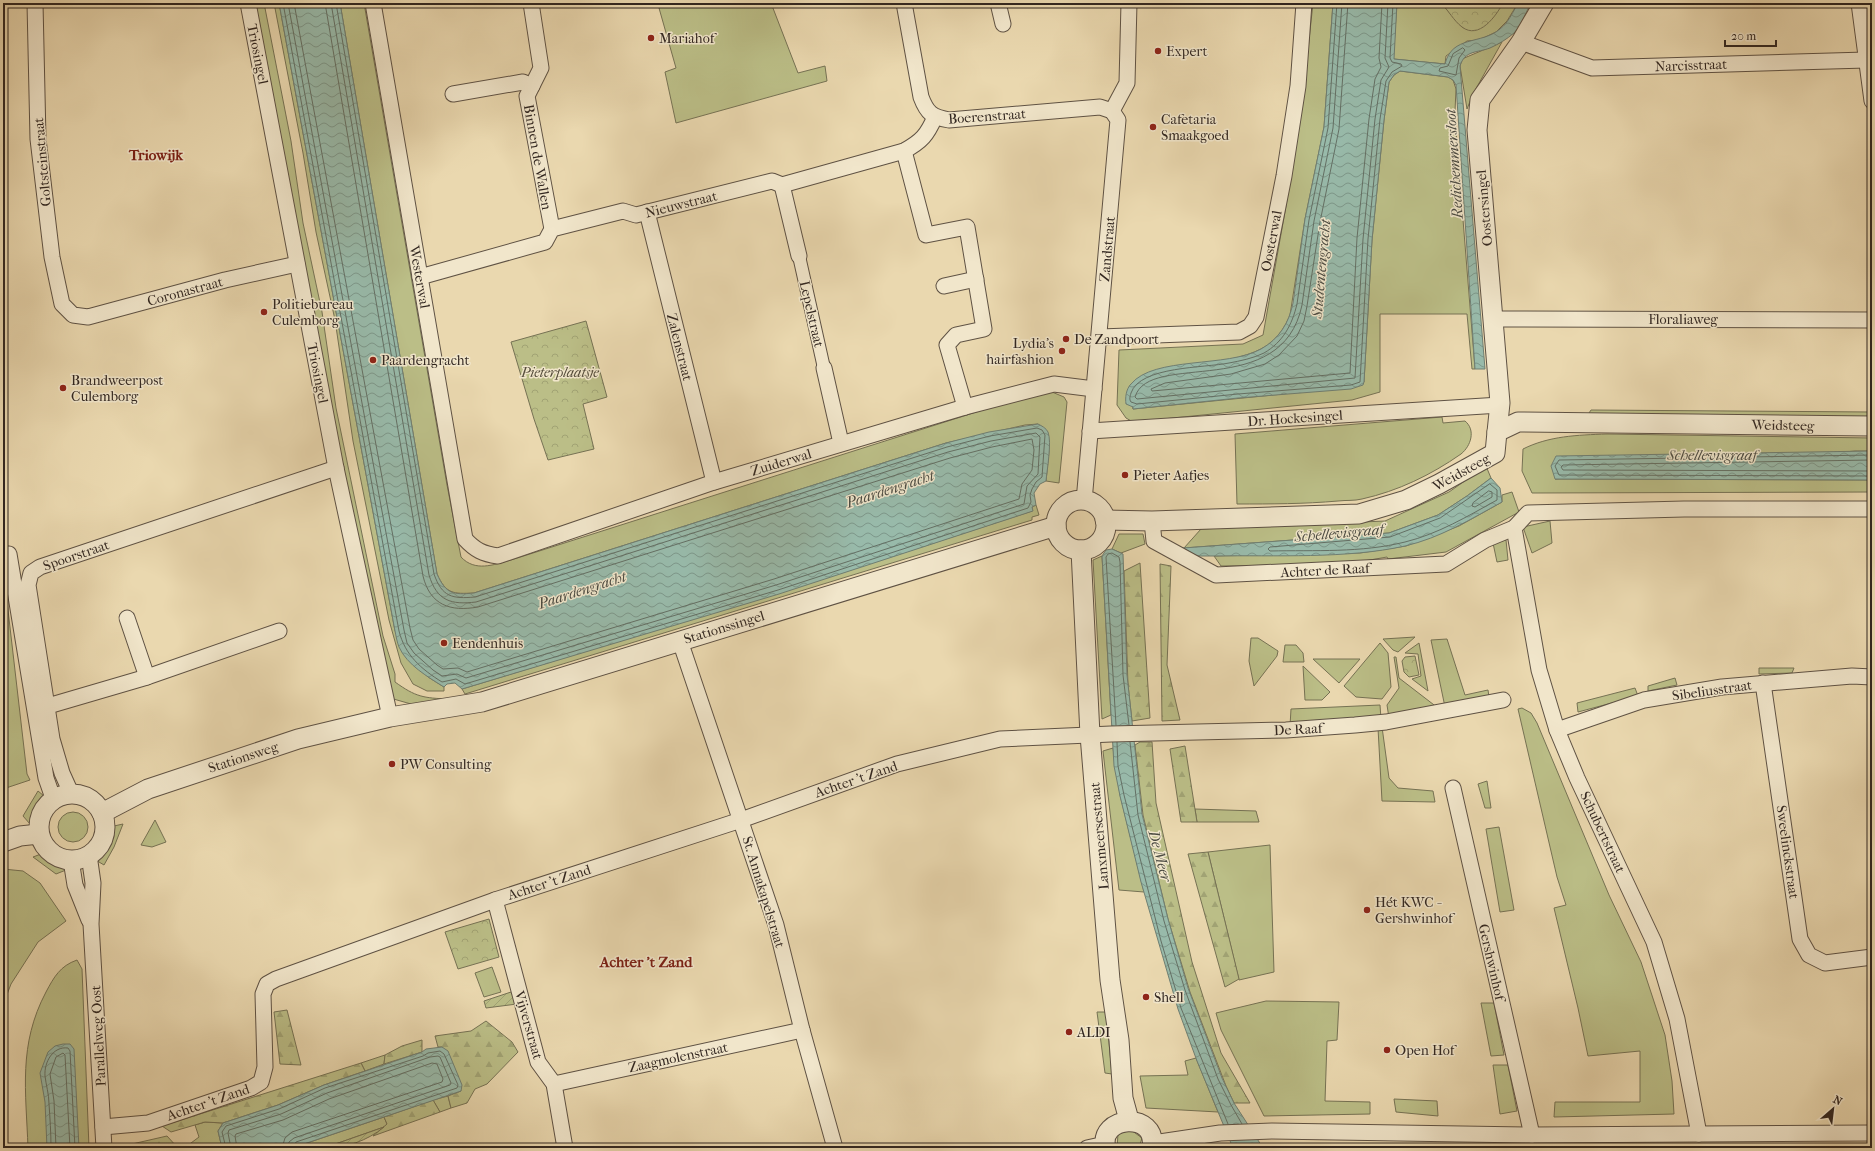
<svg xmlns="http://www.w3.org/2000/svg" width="1875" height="1151" viewBox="0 0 1875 1151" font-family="'IM FELL French Canon',serif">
<defs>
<pattern id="forest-firs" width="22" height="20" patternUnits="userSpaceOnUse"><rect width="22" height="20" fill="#bbbe87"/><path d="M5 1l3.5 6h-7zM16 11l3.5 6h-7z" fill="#a1a374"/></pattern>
<pattern id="park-crowns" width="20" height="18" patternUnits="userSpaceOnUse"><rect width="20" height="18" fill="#bbbe87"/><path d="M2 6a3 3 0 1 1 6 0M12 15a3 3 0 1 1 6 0" fill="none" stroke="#a1a374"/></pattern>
<pattern id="garden-furrows" width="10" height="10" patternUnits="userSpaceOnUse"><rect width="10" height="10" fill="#bbbe87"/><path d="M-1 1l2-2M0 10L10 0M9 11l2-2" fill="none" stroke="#a1a374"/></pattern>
<pattern id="water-waves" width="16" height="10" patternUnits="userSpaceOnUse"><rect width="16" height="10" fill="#98baaa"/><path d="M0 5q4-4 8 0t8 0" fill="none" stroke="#7d978a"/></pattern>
</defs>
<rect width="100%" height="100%" fill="#ead8af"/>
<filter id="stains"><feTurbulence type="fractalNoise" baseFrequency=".005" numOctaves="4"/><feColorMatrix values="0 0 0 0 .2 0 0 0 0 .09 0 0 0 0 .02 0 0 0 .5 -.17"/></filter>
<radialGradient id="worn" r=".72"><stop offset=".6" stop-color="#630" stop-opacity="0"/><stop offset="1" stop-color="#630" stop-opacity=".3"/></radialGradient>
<g fill="#bbbe87" stroke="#767254">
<path d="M254 3H264L291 141 303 223 322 312 336 408 383 636 395 674V682C416 697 423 698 449 699L411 704 390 698 318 342Z"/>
<path d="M274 3H279L395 631 428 677 444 687V691H427L413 684 401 663 389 620 353 441 335 320 316 232 303 153Z"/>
<path d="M340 3H364L447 485 461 557C475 572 493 565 511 560L1036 393 1052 392 1064 397 1067 402 1059 483 1046 481 1049 451 1038 424 1025 425 946 443 474 593C453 594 446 594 437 574Z"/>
<path d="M673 3H771L798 73 825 66 827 81 676 123 665 72 676 68 659 8Z"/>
<path d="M1313 3H1333L1324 127 1305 219 1290 315C1285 327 1279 336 1269 344 1248 360 1201 364 1175 368 1156 371 1145 372 1130 385L1133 409 1283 394 1364 382 1372 240 1384 120 1389 82 1394 75 1400 71 1448 77 1453 80 1456 89 1455 111 1457 145 1475 369H1472L1467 314H1380V392L1352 400 1133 422 1126 418 1117 405 1119 350 1243 344 1263 335 1286 206 1304 87Z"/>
<path d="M1397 3H1441L1463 28 1501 6 1503 3H1518L1507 21 1496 32 1479 40 1467 41 1446 56 1445 64 1393 59Z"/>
<path d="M1502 42 1473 94 1467 109 1460 66 1462 59Z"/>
<path d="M1591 410 1872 412V419L1587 416Z"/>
<path d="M1442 417 1443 423 1465 421C1476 430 1471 446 1461 454 1431 475 1398 491 1362 499 1354 501 1346 500 1338 501 1304 504 1271 504 1237 504L1235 434Z"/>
<path d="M1607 434 1872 438V451H1855L1555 479 1872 480V492L1532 493 1522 471 1523 449C1549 436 1577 435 1607 434Z"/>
<path d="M1486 466 1491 478 1467 496 1438 515 1389 533 1184 548 1201 529 1385 521 1449 492Z"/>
<path d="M1512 492 1519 512 1446 552 1388 559 1387 557 1347 564 1221 566 1214 556 1360 553 1406 546 1459 526 1502 502V495Z"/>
<path d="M1036 505 1039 515 1032 517V520L465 694 462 689 832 576 1032 511V507Z"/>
<path d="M1550 521 1552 543 1532 553 1523 527Z"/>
<path d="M1119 534H1143L1145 544 1121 553 1112 549Z"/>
<path d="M1506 540 1508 560 1497 562 1493 543Z"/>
<path d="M1102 556 1111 715 1102 719 1093 560Z"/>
<path d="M3 567 27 774 30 780 3 789Z"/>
<path d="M1415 637 1398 652 1393 650 1383 639Z"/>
<path d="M1251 638H1258L1278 651 1277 656 1254 686 1249 661Z"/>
<path d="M1447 639 1465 695 1488 690 1489 697 1445 707 1431 640Z"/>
<path d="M1380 643 1388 653 1391 687 1382 699 1356 697 1344 686Z"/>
<path d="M1419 643 1428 691 1412 679 1421 676 1418 654 1405 653Z"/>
<path d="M1285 645H1296L1303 653 1304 662H1283Z"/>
<path d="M1394 657H1396L1399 678 1438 708 1389 718 1387 705 1399 688Z"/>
<path d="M1313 659H1360L1339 683Z"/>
<path d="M1303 666 1330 692 1322 700H1305Z"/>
<path d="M1759 668H1794L1792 673 1759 674Z"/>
<path d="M1675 678 1677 685 1648 691V686Z"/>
<path d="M1635 688 1638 696 1578 712 1577 703Z"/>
<path d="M1380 705 1381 719 1290 726 1291 709Z"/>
<path d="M1522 708 1531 713 1537 723 1609 895 1641 962 1665 1035 1672 1081 1674 1114 1554 1117 1555 1102H1640V1051L1588 1056 1578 1008 1554 908 1566 905 1557 877 1518 709Z"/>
<path d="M1382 727 1389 778 1398 788 1433 791 1435 802 1382 801 1378 728Z"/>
<path d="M1113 748 1120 795 1144 892 1119 890 1103 751Z"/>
<path d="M1487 781 1491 808H1485L1478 784Z"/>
<path d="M38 791 44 796 30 824 23 816Z"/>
<path d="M1195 809 1256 811 1259 822H1197Z"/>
<circle cx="73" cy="827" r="15"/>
<path d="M155 820 166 842 152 847 141 845Z"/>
<path d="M123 824 114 847 104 865 94 859 114 826Z"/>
<path d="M1499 827 1514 910 1500 912 1486 829Z"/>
<path d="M1270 845 1274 972 1239 980 1208 852Z"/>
<path d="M41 854 66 870 56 874 33 857Z"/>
<path d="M3 869 23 871 40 883 66 921 38 942 11 984 3 1005Z"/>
<path d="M77 960 82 969 89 1148H28C26 1091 18 1045 46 992 54 977 60 966 77 960Z"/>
<path d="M492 967 501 992 484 997 475 973Z"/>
<path d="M1266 1001 1339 1002 1337 1040 1327 1041 1325 1101 1370 1102V1114L1264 1116 1221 1030 1216 1013Z"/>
<path d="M1481 1003H1494L1504 1055 1491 1056Z"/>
<path d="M1097 1012H1106L1112 1074 1105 1073Z"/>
<path d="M385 1055 384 1064 365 1071 361 1063Z"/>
<path d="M1196 1058 1218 1112 1146 1108 1140 1076 1188 1075 1185 1061Z"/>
<path d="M1493 1065H1508L1517 1111 1500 1114Z"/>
<path d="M448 1096 451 1108 440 1112 433 1100Z"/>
<path d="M1394 1099 1437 1101 1438 1116 1396 1112Z"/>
<path d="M384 1117 387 1124 384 1127 324 1148H292Z"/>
<path d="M205 1122 223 1123 218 1131 222 1148H188L187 1146 199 1137 195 1125Z"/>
<path d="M1131 1130 1142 1138 1139 1148H1117L1118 1134Z"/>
</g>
<g fill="url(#forest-firs)" stroke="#767254">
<path d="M1140 563 1150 718 1132 721 1128 685 1124 571Z"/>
<path d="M1160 564 1171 566 1167 665 1180 720 1162 721Z"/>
<path d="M1140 742H1152L1156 803 1192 962 1221 1053 1250 1103H1234L1226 1086 1190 992 1168 919 1143 815 1135 745Z"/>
<path d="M1185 746 1197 822H1181L1170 749Z"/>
<path d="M1208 852 1239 979 1225 987 1188 854Z"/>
<path d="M287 1010 301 1065 280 1064 274 1012Z"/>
<path d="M486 1021 512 1042 518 1052 487 1084 475 1089 467 1103 451 1108 448 1096 461 1091 442 1047H438L435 1036 471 1031Z"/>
<path d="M422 1040V1052L384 1064 385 1055 402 1046Z"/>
<path d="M361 1063 365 1071 324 1085 278 1105 223 1123 205 1122 171 1132 162 1126Z"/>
<path d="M433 1100 440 1112 373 1136 387 1124 384 1117Z"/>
<path d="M167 1136 178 1148 187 1146 188 1148H170L169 1145 156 1148H131L132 1144Z"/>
</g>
<g fill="url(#park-crowns)" stroke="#767254">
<path d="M1441 3H1503C1496 16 1479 40 1462 27 1454 21 1448 10 1441 3Z"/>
<path d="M586 321 607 397 583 404 594 449 548 460 534 419 511 342Z"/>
<path d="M1415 656 1419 675 1409 677 1404 672 1402 661 1405 657Z"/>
<path d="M489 919 499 957 458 969 445 932Z"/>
</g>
<g fill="url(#garden-furrows)" stroke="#767254">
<path d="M511 992 517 1004 486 1008 484 1001Z"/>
<path d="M384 1127C367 1141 346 1148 324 1148Z"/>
</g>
<g fill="url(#water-waves)" stroke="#6f7f73">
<path d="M279 3H340L437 574C446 594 453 595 474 593L946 443 989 432 1038 424C1042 426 1046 428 1048 432 1052 442 1047 470 1046 481L1040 484 1034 493 1036 505 1032 507 1033 511 779 594 462 689 455 683 447 684 444 687C428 677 407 665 399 647 397 642 396 636 395 631Z"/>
<path d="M1333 3H1397L1394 59 1445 64C1452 35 1481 45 1500 29 1508 23 1513 12 1518 3H1531C1526 12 1521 26 1514 33 1507 39 1499 44 1490 48 1477 53 1465 50 1460 66L1485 369H1475L1456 85 1453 80 1448 77 1400 71 1394 75 1389 82 1384 120 1372 240 1364 382 1363 385 1351 389 1238 398 1133 409V407L1126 404C1125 398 1126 389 1131 384 1154 356 1227 368 1261 349 1279 339 1289 323 1293 303L1305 219 1324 127Z"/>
<path d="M1872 451V480L1555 479 1551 466 1556 456Z"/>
<path d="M1491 478 1500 488 1502 502C1471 519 1440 538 1405 546 1347 559 1275 555 1214 556H1197L1183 548 1389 533 1438 515 1467 496Z"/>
<path d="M1112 549 1123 554 1127 675 1142 814 1168 919 1188 988 1222 1078 1234 1103 1263 1148H1233L1197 1061 1178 1009 1141 882 1120 796 1114 766 1102 556 1106 550Z"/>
<path d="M63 1044H70L74 1049 79 1148H47L45 1102 40 1073 48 1052 55 1046Z"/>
<path d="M442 1047 448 1051 462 1085 461 1091 292 1148H222L218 1131 223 1123 278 1105 324 1085 422 1052 426 1049Z"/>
</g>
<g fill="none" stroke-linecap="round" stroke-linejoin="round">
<g stroke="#647065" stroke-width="1">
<path d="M283 3 399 631C405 655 421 669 442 682L456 679 465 684 778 590 1028 508 1031 502 1030 495 1032 489 1036 482 1042 477 1045 435 1042 430 1037 428 990 436 947 447 475 597C452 599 442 597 434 574L336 3"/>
<path d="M288 3 404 630 407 643 414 653 433 670 442 676 457 674 466 678 776 585 1024 504 1027 486 1038 474 1040 437 1036 433 991 441 948 452 476 602C451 605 437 601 429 575L331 3"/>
<path d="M294 3 410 628 413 640 419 649 437 665 443 669 458 668 467 672 774 579 1019 499 1022 484 1032 470 1034 450 1032 439 992 447 950 458 478 607C450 612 430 605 423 576L325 3"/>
<path d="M1337 3 1328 128 1309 220 1297 304C1292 325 1283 342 1264 353 1254 358 1240 361 1229 363 1205 368 1140 366 1131 393 1130 397 1129 399 1131 402L1137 404 1238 394 1351 385 1360 382 1368 239 1380 119 1386 81 1392 72 1402 66 1401 64 1392 62 1390 58 1393 3"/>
<path d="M1342 3 1333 128 1314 221 1302 305C1282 402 1149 350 1135 397L1137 399 1355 378 1363 239 1375 119 1381 80 1389 67 1385 58 1388 3"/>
<path d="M1348 3 1339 129 1320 222 1307 306 1304 321 1297 336 1279 355 1265 364 1231 374 1165 383 1151 389 1152 391 1350 373 1357 238 1369 119 1375 79 1381 67 1379 58 1382 3"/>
<path d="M1463 48 1465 50 1459 58 1456 75 1439 71 1440 68 1448 66 1453 54Z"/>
<path d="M1872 455 1559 460 1555 466 1559 475 1872 476"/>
<path d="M1872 460 1563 465 1561 467 1563 470 1872 471"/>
<path d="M1490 484 1497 490V500C1468 516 1438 534 1405 542 1361 553 1315 550 1270 551L1268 549 1270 547 1390 537 1440 518Z"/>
<path d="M1489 491 1492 492V497L1475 507 1472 506 1473 503Z"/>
<path d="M1116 725 1106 557 1108 554 1112 553 1119 557 1120 562 1123 675 1129 725"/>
<path d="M1117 742 1118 766 1124 795 1161 941 1181 1008 1228 1124"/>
<path d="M1130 742 1138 815 1164 921 1185 990 1218 1079 1231 1105 1242 1124"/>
<path d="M51 1148C51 1133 50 1118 49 1104 49 1094 46 1085 45 1076 44 1062 53 1046 68 1048L70 1051 75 1148"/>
<path d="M56 1148 54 1101 50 1074 56 1057 63 1053 65 1055 70 1148"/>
<path d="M226 1148 222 1132 226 1126 279 1109 325 1088 423 1056 428 1053 440 1051 444 1054 458 1085 457 1088 296 1142 293 1148"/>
<path d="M231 1148 228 1133 229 1130 281 1114 327 1093 430 1057 438 1056 440 1057 451 1083 450 1085 294 1138 289 1142 288 1148"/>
<path d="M237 1148 235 1136 236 1134 283 1120 329 1099 432 1063 437 1064 443 1079 442 1082 292 1132 285 1138 282 1148"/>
</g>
<defs>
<path id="pedestrian" d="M799 256 824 368"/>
<g id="minor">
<path d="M35 3 38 139 52 257 62 304 73 315 88 317 225 280 297 264"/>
<path d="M248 3 336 468 390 717"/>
<path d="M373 3 465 539C475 550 483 554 498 556L714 482 965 407 1054 384 1094 389"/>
<path d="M531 3 541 68 527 96 552 229"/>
<path d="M904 3 921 97C927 113 932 117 949 120L1100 107 1112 111"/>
<path d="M998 3 1003 24"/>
<path d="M1859 3 1872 101"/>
<path d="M1521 42 1592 68 1866 60"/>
<path d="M453 94 523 82 532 86"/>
<path d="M1112 111 1127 83 1129 3"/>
<path d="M904 151 926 235 967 227 984 329 956 335 947 345 965 407"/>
<path d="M782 185 799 256"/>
<path d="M647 212 714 482"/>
<path d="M420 277 545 242 552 229 623 211 636 215 772 181 782 185 904 151C922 141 927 135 935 117"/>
<path d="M944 286 976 279"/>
<path d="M1493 319 1872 320"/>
<path d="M1100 337 1239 332 1250 326 1256 317 1284 176 1298 86 1304 3"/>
<path d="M824 368 841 443"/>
<path d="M1090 431 1500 405"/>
<path d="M1084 501 1118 120 1112 111"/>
<path d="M1152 521 1154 541 1216 575 1446 564 1485 540 1514 528 1528 513 1684 509H1872"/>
<path d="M1514 528 1539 670 1557 730 1577 778 1654 942 1677 1019 1699 1134"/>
<path d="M9 554 46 778 53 798"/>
<path d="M127 618 147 677"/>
<path d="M680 641 776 925 802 1030 835 1148"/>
<path d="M1763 683 1800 939 1809 955 1825 963 1872 957"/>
<path d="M48 706 147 677 279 631"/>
<path d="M1557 730 1644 700 1722 687 1852 676 1872 677"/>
<path d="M1453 788 1532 1135"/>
<path d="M71 793 62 773 52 739 28 585 31 573 40 567 336 468"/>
<path d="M89 855 93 883 91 924 104 1148"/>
<path d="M71 860 75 885 89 920"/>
<path d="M495 900 538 1062 554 1084 565 1148"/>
<path d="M554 1084 802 1030"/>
<path d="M103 1127 148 1123 251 1088 261 1082 265 1067 263 994 267 984 276 979 495 900 741 820 897 764 1000 739 1111 734 1286 730 1355 725 1386 722 1503 700"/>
<path d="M1153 1143 1220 1133 1272 1131 1532 1135 1872 1133"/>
<path d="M1087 1148 1105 1144"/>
</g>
<g id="tertiary">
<path d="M1497 432 1500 403 1477 130 1480 100 1521 42 1544 3"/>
<circle cx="1081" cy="525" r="25"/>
<path d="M1105 520 1152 521 1359 514 1406 500 1439 484 1495 453 1497 432 1518 422 1872 426"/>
<path d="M1081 550 1090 735 1110 980 1119 1040 1123 1098 1129 1120"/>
<circle cx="72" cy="827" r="33"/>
<path d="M102 813 148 789 298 739 390 717 482 702 1056 526"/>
<path d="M3 842 20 836 39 834"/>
<path d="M1106 1148C1097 1116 1158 1110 1152 1148"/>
</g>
</defs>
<use href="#pedestrian" stroke="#5f5244" stroke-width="14"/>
<use href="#minor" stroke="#5f5244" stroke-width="17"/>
<use href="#tertiary" stroke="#5f5244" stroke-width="21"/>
<use href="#pedestrian" stroke="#f1e6cb" stroke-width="12"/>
<use href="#minor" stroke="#f1e6cb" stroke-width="15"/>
<use href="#tertiary" stroke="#f1e6cb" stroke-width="19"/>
</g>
<g fill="#8f2418" stroke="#f1e6cb" stroke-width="1.5">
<circle cx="651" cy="38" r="4"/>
<circle cx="1158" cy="51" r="4"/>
<circle cx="1153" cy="127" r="4"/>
<circle cx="264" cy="312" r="4"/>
<circle cx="1066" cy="339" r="4"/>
<circle cx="1062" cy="351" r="4"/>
<circle cx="373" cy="360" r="4"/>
<circle cx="63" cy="388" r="4"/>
<circle cx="1125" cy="475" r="4"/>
<circle cx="444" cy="643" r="4"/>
<circle cx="392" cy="764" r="4"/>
<circle cx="1367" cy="910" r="4"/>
<circle cx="1146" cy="997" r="4"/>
<circle cx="1069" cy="1032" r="4"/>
<circle cx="1387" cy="1050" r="4"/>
</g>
<g text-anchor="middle" stroke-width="3" stroke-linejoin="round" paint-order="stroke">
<g font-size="14" fill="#312620" stroke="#f1e6cb" text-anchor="start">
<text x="659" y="43">Mariahof</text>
<text x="1166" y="56">Expert</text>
<text x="1161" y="124">Cafetaria<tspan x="1161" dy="16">Smaakgoed</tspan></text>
<text x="272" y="309">Politiebureau<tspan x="272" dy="16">Culemborg</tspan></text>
<text x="1074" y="344">De Zandpoort</text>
<text x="1054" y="348" text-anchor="end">Lydia's<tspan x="1054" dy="16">hairfashion</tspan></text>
<text x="381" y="365">Paardengracht</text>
<text x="71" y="385">Brandweerpost<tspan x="71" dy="16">Culemborg</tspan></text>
<text x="1133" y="480">Pieter Aafjes</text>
<text x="452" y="648">Eendenhuis</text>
<text x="400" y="769">PW Consulting</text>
<text x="1375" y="907">Hét KWC -<tspan x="1375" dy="16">Gershwinhof</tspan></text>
<text x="1154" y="1002">Shell</text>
<text x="1077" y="1037">ALDI</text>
<text x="1395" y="1055">Open Hof</text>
</g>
<g font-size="14" fill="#312620" stroke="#f1e6cb">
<text transform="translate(258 54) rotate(79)" y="5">Triosingel</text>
<text transform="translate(1691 65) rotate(-2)" y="5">Narcisstraat</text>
<text transform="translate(987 116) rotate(-4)" y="5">Boerenstraat</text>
<text transform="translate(538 157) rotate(80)" y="5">Binnen de Wallen</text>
<text transform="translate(42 162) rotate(-95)" y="5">Goltsteinstraat</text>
<text transform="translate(681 204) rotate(-14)" y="5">Nieuwstraat</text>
<text transform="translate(1484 208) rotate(-95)" y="5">Oostersingel</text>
<text transform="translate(1271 241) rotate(-79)" y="5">Oosterwal</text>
<text transform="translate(1107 249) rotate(-85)" y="5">Zandstraat</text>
<text transform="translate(420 277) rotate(80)" y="5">Westerwal</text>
<text transform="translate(185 291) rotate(-15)" y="5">Coronastraat</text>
<text transform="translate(812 314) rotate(77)" y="5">Lepelstraat</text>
<text x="1683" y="324">Floraliaweg</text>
<text transform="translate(680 347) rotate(76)" y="5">Zalenstraat</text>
<text transform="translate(318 373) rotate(79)" y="5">Triosingel</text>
<text transform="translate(1295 418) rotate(-4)" y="5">Dr. Hockesingel</text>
<text transform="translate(1783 425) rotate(1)" y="5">Weidsteeg</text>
<text transform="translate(781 462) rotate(-17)" y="5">Zuiderwal</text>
<text transform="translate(1461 472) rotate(-29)" y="5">Weidsteeg</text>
<text transform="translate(76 555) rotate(-19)" y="5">Spoorstraat</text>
<text transform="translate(1325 570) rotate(-3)" y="5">Achter de Raaf</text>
<text transform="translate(724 627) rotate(-17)" y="5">Stationssingel</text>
<text transform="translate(1712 690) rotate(-8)" y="5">Sibeliusstraat</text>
<text transform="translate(1298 729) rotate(-3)" y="5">De Raaf</text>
<text transform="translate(243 757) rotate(-18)" y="5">Stationsweg</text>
<text transform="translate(856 779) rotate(-19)" y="5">Achter 't Zand</text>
<text transform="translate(1603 832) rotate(65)" y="5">Schubertstraat</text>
<text transform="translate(1099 836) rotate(-95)" y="5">Lanxmeersestraat</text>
<text transform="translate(1788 852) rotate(82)" y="5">Sweelinckstraat</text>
<text transform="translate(549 882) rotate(-18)" y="5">Achter 't Zand</text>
<text transform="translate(764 892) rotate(73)" y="5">St. Annakapelstraat</text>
<text transform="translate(1492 962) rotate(77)" y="5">Gershwinhof</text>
<text transform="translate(529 1025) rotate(74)" y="5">Vijverstraat</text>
<text transform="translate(98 1036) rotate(-93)" y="5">Parallelweg Oost</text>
<text transform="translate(678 1057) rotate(-12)" y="5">Zaagmolenstraat</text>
<text transform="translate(208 1102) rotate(-19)" y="5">Achter 't Zand</text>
</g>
<g font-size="14" font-style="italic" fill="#544c3a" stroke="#f1e6cb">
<text x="560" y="377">Pieterplaatsje</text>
</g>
<g font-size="15" font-weight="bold" fill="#7a1f14" stroke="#f1e6cb">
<text x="156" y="160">Triowijk</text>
<text x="646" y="967">Achter 't Zand</text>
</g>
<g font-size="15" font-style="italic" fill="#4b4b42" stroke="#f1e6cb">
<text transform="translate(1454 164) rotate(-94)" y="5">Redichemmersloot</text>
<text transform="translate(1321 269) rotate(-85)" y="5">Studentengracht</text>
<text x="1712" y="460">Schellevisgraaf</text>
<text transform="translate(890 489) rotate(-18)" y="5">Paardengracht</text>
<text transform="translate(1339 533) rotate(-5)" y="5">Schellevisgraaf</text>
<text transform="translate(582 590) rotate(-18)" y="5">Paardengracht</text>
<text transform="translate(1160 856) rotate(75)" y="5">De Meer</text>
</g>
</g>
<rect width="1875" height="1151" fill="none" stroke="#ead8af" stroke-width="16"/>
<rect x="4" y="4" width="1867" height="1143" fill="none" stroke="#312620" stroke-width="2"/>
<rect x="8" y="8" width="1859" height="1135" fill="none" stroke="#312620"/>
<g transform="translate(1833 1109) rotate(28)" stroke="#f1e6cb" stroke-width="3" paint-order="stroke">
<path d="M0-3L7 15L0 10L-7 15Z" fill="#312620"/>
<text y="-6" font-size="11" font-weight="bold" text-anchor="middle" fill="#312620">N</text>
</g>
<path d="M1725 40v6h51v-6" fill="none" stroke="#312620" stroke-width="2"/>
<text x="1731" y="40" font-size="12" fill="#312620" stroke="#f1e6cb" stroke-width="3" paint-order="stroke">20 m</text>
<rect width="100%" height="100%" filter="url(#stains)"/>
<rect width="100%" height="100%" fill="url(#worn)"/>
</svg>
